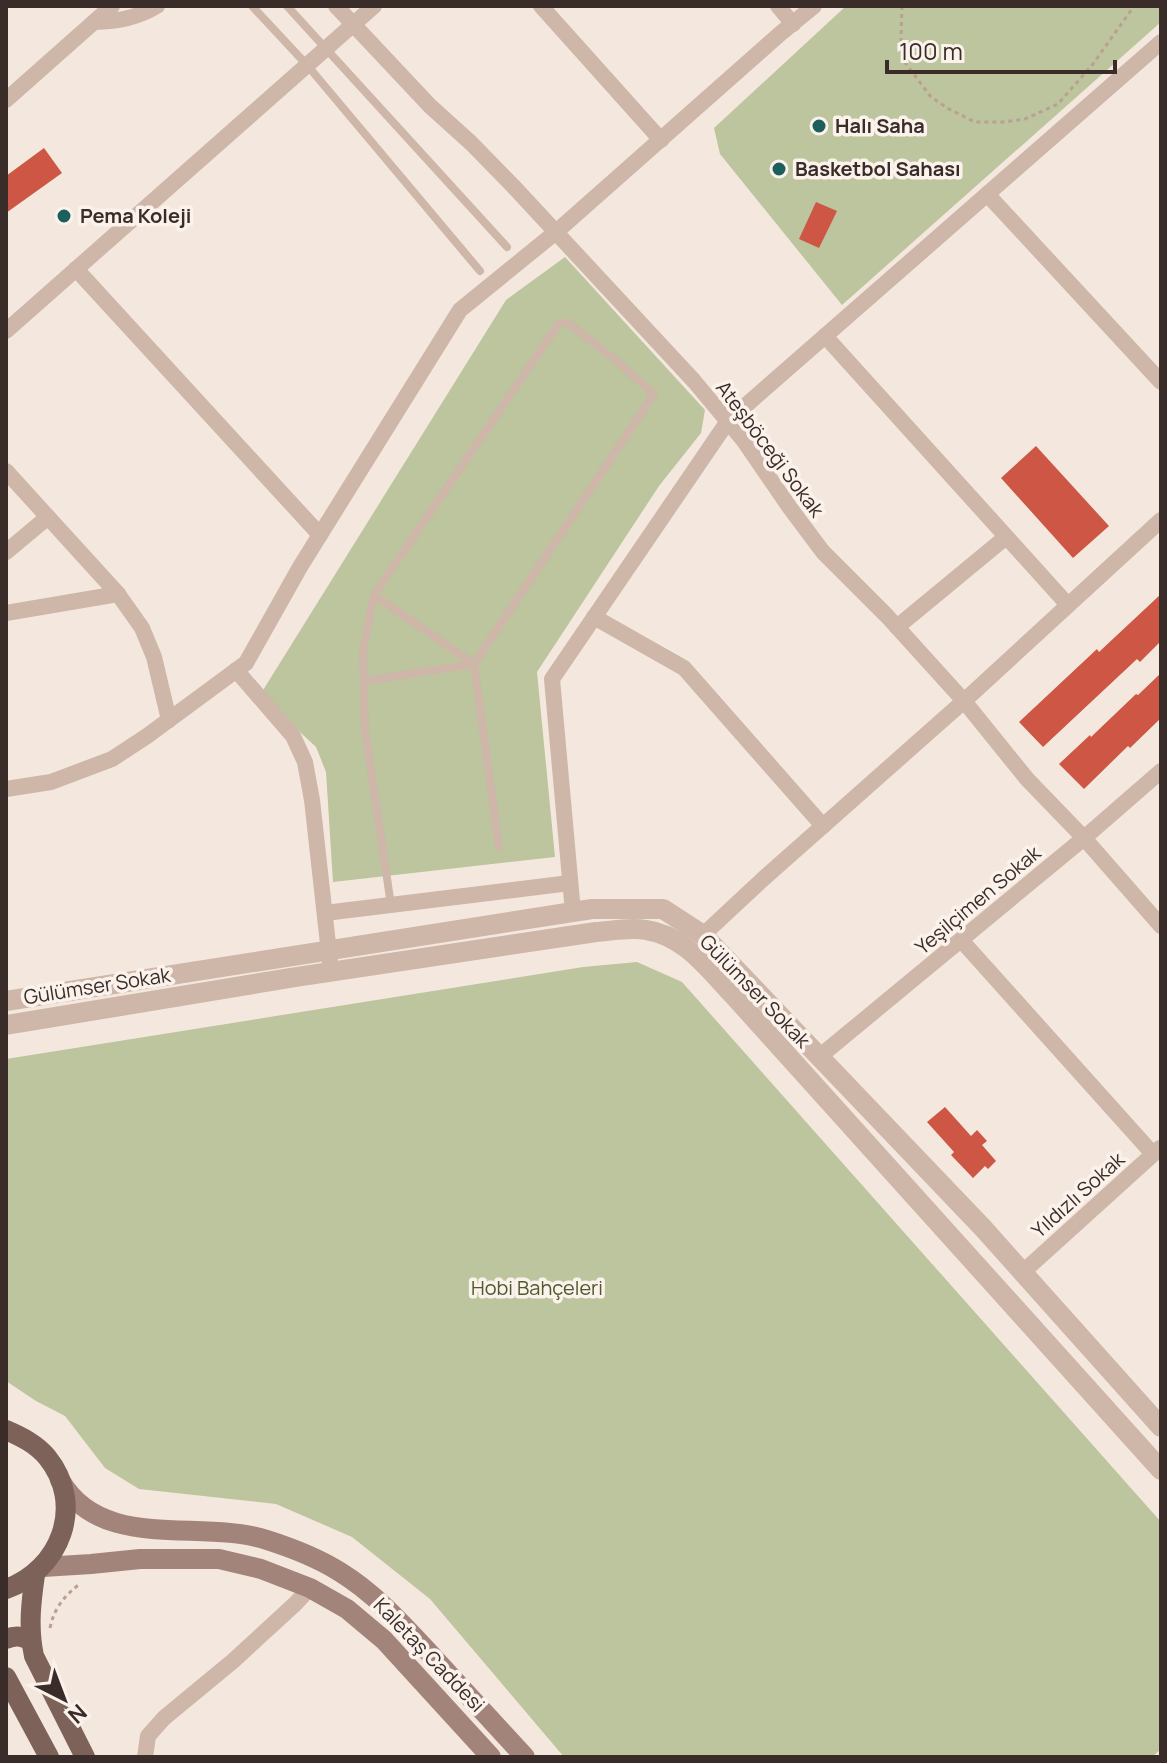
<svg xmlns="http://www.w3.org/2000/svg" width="1167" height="1763" viewBox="0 0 1167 1763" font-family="Manrope,sans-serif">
<rect width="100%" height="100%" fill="#f4e8de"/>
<g fill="#bcc59d">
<path d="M846 6H1161V22L842 305 720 154 714 128Z"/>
<path d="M565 257 705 410 701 433 659 486 537 672 555 857 333 882 326 772 316 747 260 695 506 300Z"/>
<path d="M637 962 682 982 1161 1522V1749L1152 1757H564L430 1599 352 1537 276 1504 139 1489 105 1468 65 1416 36 1401 6 1381V1059L583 967Z"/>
</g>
<g fill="#cd5644">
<path d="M44 148 62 173 6 213V176Z"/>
<path d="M816 202 837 211 819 248 799 239Z"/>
<path d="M1036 446 1109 526 1073 558 1001 478Z"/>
<path d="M1161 594V641L1140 662 1137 659 1043 747 1019 722 1097 649 1099 652Z"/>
<path d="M1161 673V718L1130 748 1128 746 1084 789 1059 764 1090 735 1091 737 1136 694 1138 695Z"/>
<path d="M945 1107 971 1136 977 1130 987 1141 982 1145 996 1161 988 1169 985 1166 973 1178 951 1155 954 1152 927 1122Z"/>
</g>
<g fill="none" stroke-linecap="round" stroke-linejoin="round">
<g stroke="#ba9f93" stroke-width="3" stroke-dasharray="4 4" stroke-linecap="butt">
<path d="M902 6 901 39 906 64 931 97 949 109 975 122H1002L1025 119 1058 104 1093 64 1134 6"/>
<path d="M50 1628C54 1608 65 1595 81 1583"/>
</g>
<g stroke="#ceb6a9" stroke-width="8">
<path d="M252 6 307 65 480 271"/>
<path d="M287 6 507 247"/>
<path d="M364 681 474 664 374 595"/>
<path d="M391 905 365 730 363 651 374 595 559 323H568L613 358 654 394 474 664 499 847"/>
</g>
<g stroke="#ceb6a9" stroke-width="16">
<path d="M336 6 430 106 471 143 513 186 694 381 744 441 790 508 823 552 887 616 964 701 1027 779 1084 838 1161 926"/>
<path d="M541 6 661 140"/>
<path d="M778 6 793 24"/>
<path d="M95 22C118 22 137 18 157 6"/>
<path d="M6 100 112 6"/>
<path d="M987 194 1161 382"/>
<path d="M76 269 320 535"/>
<path d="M6 331 374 6"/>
<path d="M825 336 1068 605"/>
<path d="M6 471 118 594 142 628 154 657 169 720"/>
<path d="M6 552 48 517"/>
<path d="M6 613 118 594"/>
<path d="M594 617 684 668 823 826"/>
<path d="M897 627 1006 537"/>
<path d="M236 670 293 736 305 762 312 800 330 962"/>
<path d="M6 789 51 782 112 759 147 736 246 663 300 567 460 310 556 232 781 33 814 6"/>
<path d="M573 912 552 679 728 421 1161 42"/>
<path d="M325 913 570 883"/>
<path d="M703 935 763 879 964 701 1161 520"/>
<path d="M961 940 1153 1154"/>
<path d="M819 1057 1084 838 1161 771"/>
<path d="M1023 1272 1160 1148"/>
<path d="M145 1757 148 1736 164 1718 233 1661 295 1604 310 1588"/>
</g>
<g stroke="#ceb6a9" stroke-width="20">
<path d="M6 1001 592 909H663L703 935 983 1228 1161 1427"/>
<path d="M6 1025 296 977 596 932C612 931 630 927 646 930 684 935 709 970 734 996L1161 1470"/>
</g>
<g stroke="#a2847a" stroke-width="20">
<path d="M60 1480C102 1553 200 1518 267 1540 292 1548 318 1558 340 1572 376 1594 405 1627 434 1658 464 1691 495 1724 525 1757"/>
<path d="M43 1567 91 1564 140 1559H219L261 1569 310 1588 347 1609 384 1640 491 1757"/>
</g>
<g stroke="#7d625a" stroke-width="20">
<path d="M6 1430C22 1437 36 1444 47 1457 86 1505 60 1570 6 1589"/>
<path d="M35 1575C31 1602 28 1628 34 1656L85 1757"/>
<path d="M6 1639C16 1635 22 1636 31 1641"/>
<path d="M6 1677 49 1757"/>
</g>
</g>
<g fill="#1c5f5c" stroke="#fbf2ec" stroke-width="3">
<circle cx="819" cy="126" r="8"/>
<circle cx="779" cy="169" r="8"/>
<circle cx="64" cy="216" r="8"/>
</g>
<g text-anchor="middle" stroke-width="7" stroke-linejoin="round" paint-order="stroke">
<g font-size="20" font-weight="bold" fill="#3a2d29" stroke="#fbf2ec" text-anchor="start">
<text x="835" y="133">Halı Saha</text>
<text x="795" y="176">Basketbol Sahası</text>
<text x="80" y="223">Pema Koleji</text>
</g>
<g font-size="20" fill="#3a2d29" stroke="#fbf2ec">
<text transform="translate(770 449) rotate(53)" y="7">Ateşböceği Sokak</text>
<text transform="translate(978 900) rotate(-40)" y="7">Yeşilçimen Sokak</text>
<text transform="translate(97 986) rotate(-9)" y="7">Gülümser Sokak</text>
<text transform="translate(755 991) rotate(46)" y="7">Gülümser Sokak</text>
<text transform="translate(1078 1195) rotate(-42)" y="7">Yıldızlı Sokak</text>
<text transform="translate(429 1655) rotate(46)" y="7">Kaletaş Caddesi</text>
</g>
<g font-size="20" fill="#4e5a2b" stroke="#fbf2ec">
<text x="537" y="1295">Hobi Bahçeleri</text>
</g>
</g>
<rect width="1167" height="1763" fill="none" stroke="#3a2d29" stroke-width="16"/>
<g transform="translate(64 1699) rotate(138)" stroke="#fbf2ec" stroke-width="6" paint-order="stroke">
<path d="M0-6L14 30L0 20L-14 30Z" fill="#3a2d29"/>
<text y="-12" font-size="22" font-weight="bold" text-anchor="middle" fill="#3a2d29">N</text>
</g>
<path d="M887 60v12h228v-12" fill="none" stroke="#3a2d29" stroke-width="4"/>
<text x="899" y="60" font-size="24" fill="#3a2d29" stroke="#fbf2ec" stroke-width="6" paint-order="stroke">100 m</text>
</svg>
